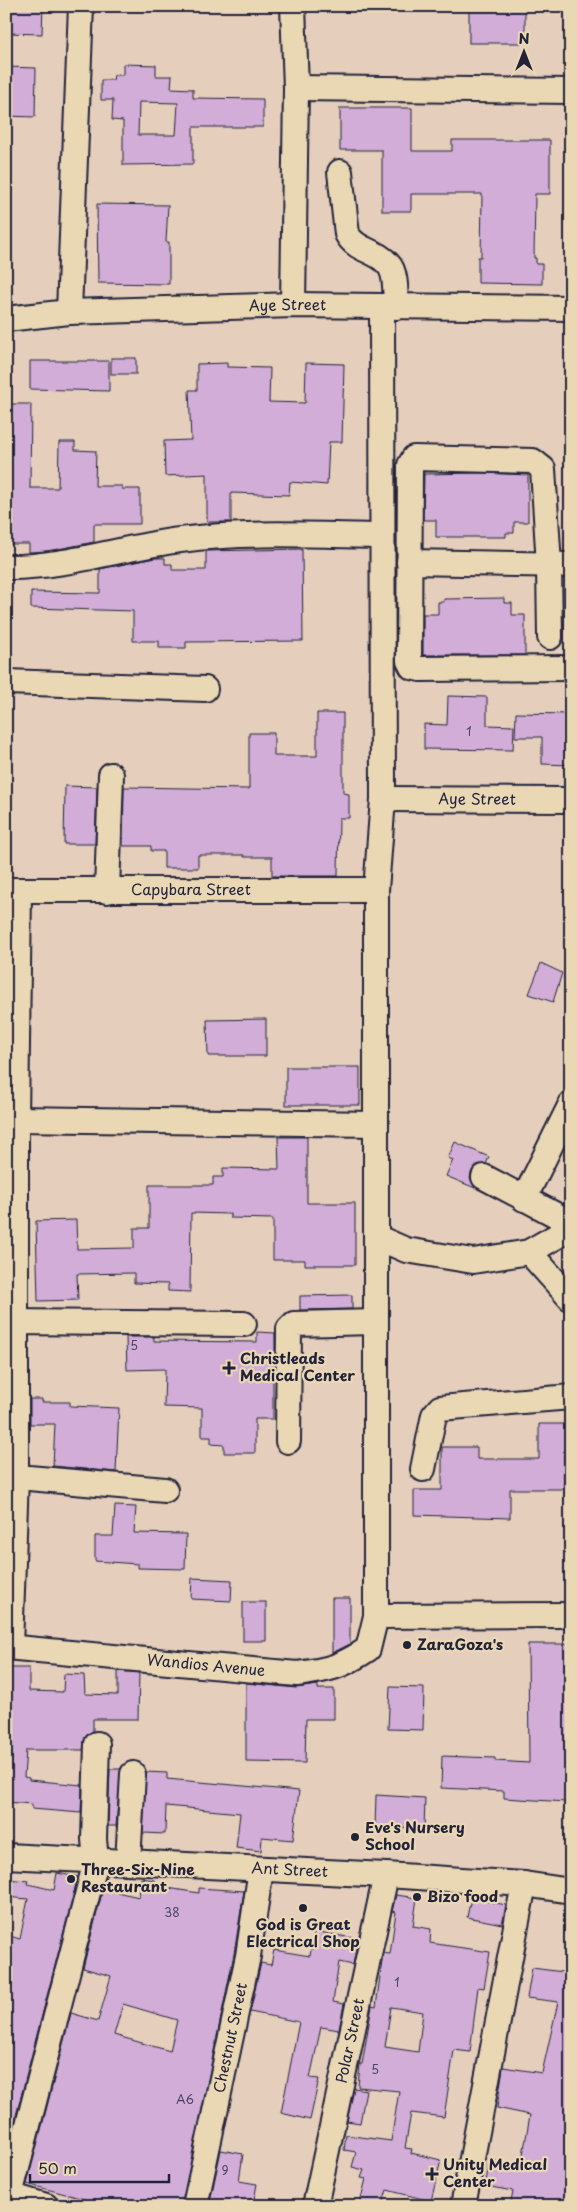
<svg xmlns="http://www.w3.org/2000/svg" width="577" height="2212" viewBox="0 0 577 2212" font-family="'Playpen Sans',sans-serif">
<rect width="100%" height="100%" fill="#e5cfbc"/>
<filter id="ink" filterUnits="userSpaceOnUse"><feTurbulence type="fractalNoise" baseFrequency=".02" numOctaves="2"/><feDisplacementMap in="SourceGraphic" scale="10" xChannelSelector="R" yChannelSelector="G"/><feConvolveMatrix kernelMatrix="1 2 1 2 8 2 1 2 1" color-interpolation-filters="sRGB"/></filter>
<g filter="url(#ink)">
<g fill="#d1add7" stroke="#22223b" fill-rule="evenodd">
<path d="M6 6H43L42 34 6 33Z"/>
<rect x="469" y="6" width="56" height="37"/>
<path d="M123 64 156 65V76H172L171 88 193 89V98L263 99V127H193V164L123 165V121L112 120 113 100H101V80H113L114 75H123ZM139 102 178 103 176 135H138Z"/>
<path d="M6 67 36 68 35 117 6 116Z"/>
<path d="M340 108H412V151H452V140H550V194H535L534 258H536V264H542V284L478 283V257H481L482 194H411V211H382V150H340Z"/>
<path d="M97 204 168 205 166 242H169V284L98 283Z"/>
<rect x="111" y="358" width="25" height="16"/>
<path d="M30 361H109V391L30 389Z"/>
<path d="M227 363V367L270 368 269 402 305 403 306 363 344 364 342 442H329L327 485 290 482 289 495 231 493V522H207V474L165 476 164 441 191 440 189 390H197V364Z"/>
<path d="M6 404H31L30 488H58L59 442H75V450L96 451 95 486H122V489H140V524H94V542L48 551 29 552V544H6Z"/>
<path d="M482 473 528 475V522H514V533H506V537H436V520H423L424 474Z"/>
<path d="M302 549 303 641 186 642V648H159V641H133V611L31 608V592L100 593V569L155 558H165V564H172V570H206V551Z"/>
<path d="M504 598V603H512V615H525V655H423V614H438V602H444V599Z"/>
<path d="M448 696 487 697V725L514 726 513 750 424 749V724L447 725Z"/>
<path d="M317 713H343V793L349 794V818H339L338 876H272V857H244V855H198V868H164V851H151V846H123L124 787 249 789V733H274V756H317Z"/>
<path d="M516 713 571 714V765L542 764V737H515Z"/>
<path d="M65 786 97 787 95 844H64Z"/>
<path d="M541 963 562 973 553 1002 529 994Z"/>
<path d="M266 1019V1056H208L207 1020Z"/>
<rect x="286" y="1067" width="74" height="38"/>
<path d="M278 1137H307V1203H355V1265H305V1260H273V1219L230 1218V1214L191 1213 190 1292 168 1291V1284L134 1283V1273L77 1274 78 1300 38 1301 36 1221 76 1220 77 1249 134 1248V1228H149V1185H213V1177H223V1168L279 1169Z"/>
<path d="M455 1142 489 1157 486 1164 477 1165 472 1171 470 1178 475 1188 446 1176 453 1160 448 1158Z"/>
<path d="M352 1295V1309L300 1310V1296Z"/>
<path d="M257 1332 275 1333V1368L273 1367V1419H255V1453H224V1445L211 1444V1437H202V1408L164 1407 165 1369 127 1370 126 1337H154V1341L257 1342Z"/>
<path d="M30 1399H42V1402H70V1406L119 1408 116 1472 53 1466 55 1424H30Z"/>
<path d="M539 1424H568V1455H564V1489H510V1518L414 1515V1490H442V1447H477V1459H539Z"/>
<path d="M115 1506 136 1507 134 1533 186 1534 185 1569 138 1568V1564L95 1561V1536H113Z"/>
<path d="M192 1578 232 1580 231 1601 191 1599Z"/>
<path d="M332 1598H350V1644L332 1653Z"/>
<rect x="243" y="1602" width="23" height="39"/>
<path d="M528 1644H571V1744L566 1802 504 1798V1791L441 1788 442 1756 495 1758V1761L529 1763Z"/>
<path d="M6 1668H29V1691L63 1692 64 1674 84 1675 85 1694 118 1695V1671L139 1673 138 1719H93V1731L85 1737 83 1750H26L24 1777 29 1778V1780L82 1785 81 1813 32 1809V1804L6 1802Z"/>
<path d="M246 1683 296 1688 318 1685V1689H334V1719H306L305 1763 246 1762Z"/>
<path d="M390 1687 424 1688 423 1730 388 1729Z"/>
<path d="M110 1769H121L116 1826H108Z"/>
<path d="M146 1772 167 1773V1779L299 1791 293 1840 262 1837 261 1851 236 1848 240 1813 166 1806 165 1834 143 1833Z"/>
<path d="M376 1795 425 1798 424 1829 375 1827Z"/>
<path d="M57 1873 78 1877 6 2154V1935L20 1939 28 1899 6 1897V1879L29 1881 28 1884 54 1890Z"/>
<path d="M141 1878 155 1880V1886L199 1893V1888L244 1891 234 1954 182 2206H111L27 2184 71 2013 98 2021 111 1976 83 1968 103 1889 139 1897ZM123 2004 177 2020 170 2051 114 2035Z"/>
<path d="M396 1895 417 1898 413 1926 431 1929 430 1943 490 1952 484 1988 478 1987 470 2052 454 2050 444 2117 411 2113 405 2148 412 2149 411 2153 441 2160 431 2201 387 2190 382 2206H359L366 2179 361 2178 364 2170 352 2167 356 2152 344 2150 346 2135 391 2141 399 2091 358 2087 360 2064H362L372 2006 376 2007 383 1953 390 1954 396 1912 392 1911ZM391 2007 423 2012 418 2052 385 2047Z"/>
<path d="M471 1898 506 1905 502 1924 467 1917Z"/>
<path d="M314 1931 358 1939 353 1965 339 1962 333 2002 344 2004 339 2030 321 2027 310 2078 319 2079 310 2120 281 2113 299 2022 250 2012 261 1963 271 1965 274 1950 310 1956Z"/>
<path d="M532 1968 571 1973V2206L539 2203V2206H510L513 2191 485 2186 490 2160 521 2166 530 2115 497 2108 503 2067 542 2073 558 2002 527 1998Z"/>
<path d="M354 2088 366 2090 360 2123 347 2121Z"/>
<path d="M221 2150 243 2154 239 2181 257 2184 254 2200 250 2199 249 2206H209Z"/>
</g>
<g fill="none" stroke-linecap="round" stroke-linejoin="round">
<defs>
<g id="minor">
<path d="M296 88 571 91"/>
<path d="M340 172 347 234C356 251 377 250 388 264 397 273 395 295 396 307"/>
<path d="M293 305 296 88 293 6"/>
<path d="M382 307 383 799 376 890V1616L571 1615"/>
<path d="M69 312 81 6"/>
<path id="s1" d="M6 319 69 312 293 305 571 308"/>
<path d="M409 562 571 565"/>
<path d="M6 567C64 568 123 547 180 540 247 531 314 535 382 536"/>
<path d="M550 637 549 565 543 469 533 461 414 458 410 465 409 661 412 667 420 669 571 668"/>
<path d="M6 682 205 689"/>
<path id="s2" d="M383 799 571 800"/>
<path id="s3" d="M6 890H376"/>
<path d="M107 891 111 775"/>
<path d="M16 1119 376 1124"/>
<path d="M484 1177 571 1223"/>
<path d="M524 1199 571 1104"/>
<path d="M376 1237 406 1250 473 1261 529 1252 571 1228"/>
<path d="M529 1252 571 1299"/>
<path d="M6 1322 244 1324"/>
<path d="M288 1441 289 1329 294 1324 376 1322"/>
<path d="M423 1469 434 1415 440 1408 571 1397"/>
<path d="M6 1476 165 1490"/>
<path id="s4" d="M6 1647 297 1674C329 1670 341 1667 368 1649L376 1616"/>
<path d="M10 1647 16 1477V1119L19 891"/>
<path id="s5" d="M6 1856 386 1875 524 1884 571 1891"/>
<path d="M128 1862 133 1774"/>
<path d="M6 2194 46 2206"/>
<path d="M10 2195 96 1861 94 1839 97 1744"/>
<path id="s6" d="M195 2206 248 1956 261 1869"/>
<path id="s7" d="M315 2206 386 1875"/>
<path d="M463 2206 524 1884"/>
</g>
</defs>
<use href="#minor" stroke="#22223b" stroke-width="28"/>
<use href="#minor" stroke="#ead8b5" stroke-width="24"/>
</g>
</g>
<g fill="#22223b" stroke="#ead8b5" stroke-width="2">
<path d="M226.5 1360.5h5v5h5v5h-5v5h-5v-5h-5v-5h5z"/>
<circle cx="407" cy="1645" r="5"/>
<circle cx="355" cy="1837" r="5"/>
<circle cx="71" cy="1879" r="5"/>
<circle cx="417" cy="1897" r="5"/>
<circle cx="303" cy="1908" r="5"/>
<path d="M429.5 2166.5h5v5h5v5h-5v5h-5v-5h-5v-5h5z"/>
</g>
<g text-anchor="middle" stroke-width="4.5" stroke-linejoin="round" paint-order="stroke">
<g font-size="12" fill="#4e4562">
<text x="469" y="736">1</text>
<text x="134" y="1350">5</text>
<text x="172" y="1917">38</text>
<text x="397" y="1987">1</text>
<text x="375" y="2074">5</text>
<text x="185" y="2104">A6</text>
<text x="225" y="2175">9</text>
</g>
<g font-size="15" fill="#22223b" stroke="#ead8b5">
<text dy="5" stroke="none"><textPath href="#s1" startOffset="282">Aye Street</textPath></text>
<text dy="5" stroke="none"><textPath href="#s2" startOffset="94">Aye Street</textPath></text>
<text dy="5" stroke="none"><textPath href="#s3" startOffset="185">Capybara Street</textPath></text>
<text dy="5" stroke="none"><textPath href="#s4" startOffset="201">Wandios Avenue</textPath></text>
<text dy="5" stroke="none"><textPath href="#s5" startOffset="284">Ant Street</textPath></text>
<text dy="5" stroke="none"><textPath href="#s6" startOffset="172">Chestnut Street</textPath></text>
<text dy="5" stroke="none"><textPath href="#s7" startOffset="169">Polar Street</textPath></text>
</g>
<g font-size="15" font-weight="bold" fill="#22223b" stroke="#ead8b5" text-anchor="start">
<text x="240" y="1364">Christleads<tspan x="240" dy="17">Medical Center</tspan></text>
<text x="417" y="1650">ZaraGoza's</text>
<text x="365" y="1833">Eve's Nursery<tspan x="365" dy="17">School</tspan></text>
<text x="81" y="1875">Three-Six-Nine<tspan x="81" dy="17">Restaurant</tspan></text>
<text x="427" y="1902">Bizo food</text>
<text x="303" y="1930" text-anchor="middle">God is Great<tspan x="303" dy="17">Electrical Shop</tspan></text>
<text x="443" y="2170">Unity Medical<tspan x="443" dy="17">Center</tspan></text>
</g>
</g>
<rect width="577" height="2212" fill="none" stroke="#ead8b5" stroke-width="25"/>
<rect x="12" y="12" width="552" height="2187" fill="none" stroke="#22223b" stroke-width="2" filter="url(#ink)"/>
<g transform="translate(524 52)" stroke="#ead8b5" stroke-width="4" paint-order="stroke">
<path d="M0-4L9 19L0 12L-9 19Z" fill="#22223b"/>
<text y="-8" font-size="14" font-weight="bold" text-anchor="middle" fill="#22223b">N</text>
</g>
<path d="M30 2174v8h139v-8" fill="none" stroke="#22223b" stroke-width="2.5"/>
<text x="38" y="2174" font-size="15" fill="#22223b" stroke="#ead8b5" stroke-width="4" paint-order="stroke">50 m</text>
</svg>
